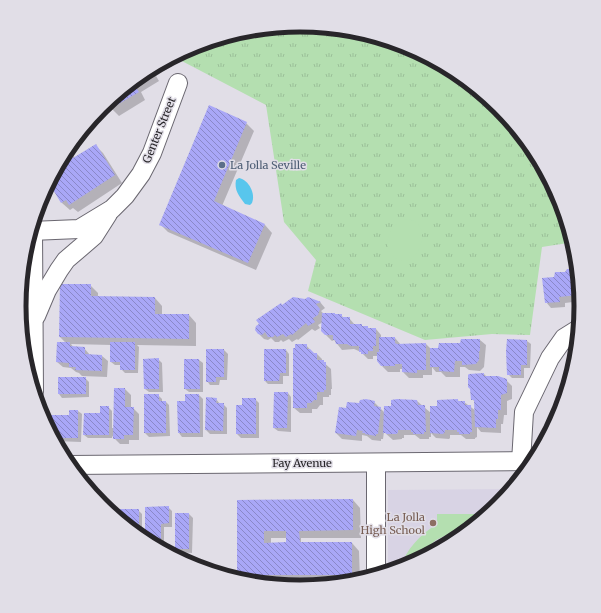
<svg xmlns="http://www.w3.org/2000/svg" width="601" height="613" viewBox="0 0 601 613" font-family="Merriweather,serif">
<defs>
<pattern id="grass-tufts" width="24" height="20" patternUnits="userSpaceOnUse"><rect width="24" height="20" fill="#b4dfb0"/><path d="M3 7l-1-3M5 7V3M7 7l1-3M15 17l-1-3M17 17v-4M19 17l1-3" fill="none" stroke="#9bbf98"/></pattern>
<pattern id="building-back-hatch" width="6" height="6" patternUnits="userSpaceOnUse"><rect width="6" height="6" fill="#a9a7f7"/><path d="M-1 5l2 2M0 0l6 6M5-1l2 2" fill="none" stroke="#8a88c8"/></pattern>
</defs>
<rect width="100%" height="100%" fill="#e1dee7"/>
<path fill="#d8d3e4" d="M513 489 499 506 457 541 408 567 388 573V490Z"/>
<path fill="url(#grass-tufts)" d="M301 25 356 30 408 47 457 73 500 108 535 150 561 199 574 242 542 247 530 335 492 334 425 340 308 291 316 260 284 222 266 105 178 59 180 53 193 46 246 30Z"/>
<g fill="#b4dfb0">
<path d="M405 219C439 220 416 278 393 256 381 245 391 223 405 219Z"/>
<path d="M437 514H489L474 527H466L455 531 436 540 428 547 418 561 400 569C406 549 420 535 437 524Z"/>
</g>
<path fill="#58c6ed" d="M239 178C249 180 256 194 252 203L250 205 245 204C239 196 234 190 236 180Z"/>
<g fill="#0003" fill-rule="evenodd">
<path d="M174 57 172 66 156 76 159 81 141 92 145 100 119 116 111 108 92 118 102 107 144 72Z"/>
<path d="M246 123 254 131 222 206 265 225 272 233 256 270 168 232 161 225Z"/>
<path d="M95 145 103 153 122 183 78 212 73 208 70 210 62 203 49 182 69 147 75 158Z"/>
<path d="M579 273 581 301 565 303V307L551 308 546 302Z"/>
<path d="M90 285 98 293V298H155L162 306V315H189L196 323V346L137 345 139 347 138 373H125L121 369V365H115L111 362V345L71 344 74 348H84L90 355 102 356 108 361 107 377 82 376 79 373 76 372 71 368 63 367 57 362 66 343 60 337Z"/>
<path d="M308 299 320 302 325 308 321 311 324 314H335L336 315H341L344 318H349L355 325H361L363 327H367L370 329H376L381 335V338H395L401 345 426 344 431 349H439L480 340 486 345 484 367 480 371 469 370 465 367H460V377H446L441 372H436L432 367V375H423V378H409L403 372V369H400V372H388L382 366 378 356H373V359H368L361 352 354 349 342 350 334 340 332 341 322 331 323 322 318 325 320 328 315 331 312 329 298 340 297 339 292 342 289 339 283 342 281 340 279 342H275L271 338 268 340 264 339 258 333 283 306 306 300Z"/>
<path d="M527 341 531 344 530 368H524V378H512L508 374Z"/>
<path d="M306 345 314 354H317L322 359V361L331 369 332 389H331V395H329V397H323V405H320L317 409H312V413H300L294 408Z"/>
<path d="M224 350 228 354 227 380H220L219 385H210L207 381Z"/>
<path d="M286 350 289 354V376H283V384H268L265 381Z"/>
<path d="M158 359 162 363 163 392H149L145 389Z"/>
<path d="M199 360 203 363V392H189L185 389Z"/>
<path d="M577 362 569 387H568L564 383Z"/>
<path d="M484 374 487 377 506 380 512 386V399L507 401V415H504L503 424H501V433L481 432 477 427V437L475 438V439H466L461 435H450V438L449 439 436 438 431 433V437H429V439H420L415 435H404V438H402V439L393 440 384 432 383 439H381V441L372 440 367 436 362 435V441L342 439 336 433 347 409 360 404 374 402 385 413 392 407 417 401 431 413 438 407 458 400 459 402H464L476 411V403L472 399Z"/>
<path d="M59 378H85L89 382V397L62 398 59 394Z"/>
<path d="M125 389 131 395V408H133L139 414V440H129V444H120L112 436V438H88L84 435 108 407 112 411V428H114Z"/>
<path d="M288 393 291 397V432L278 431 274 428Z"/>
<path d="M158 395 162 399V402H166L169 405 170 436 149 437 145 433Z"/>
<path d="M199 395 203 399V437H182L179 433 186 402Z"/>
<path d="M216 399 220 404H223L227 408V434H210L206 430Z"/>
<path d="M255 399 259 403V438H241L237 434 243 406Z"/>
<path d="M78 411 82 414 81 442 55 441 51 435Z"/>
<path d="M353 500 360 508 361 538H301V543H352L359 551 360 581 245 582 238 575V501ZM271 538H287L289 544H271Z"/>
<path d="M100 504H108L112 508V514Z"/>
<path d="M168 507 172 511V527H164V545H170L174 549V556L162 550V545H153L146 541V508Z"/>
<path d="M119 510H138L142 514V535H137L119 520Z"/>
<path d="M176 514H189L193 518 192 553 179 552 176 549Z"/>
</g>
<g fill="url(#building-back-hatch)" fill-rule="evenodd">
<path d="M150 69 152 73 134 85 139 92 110 109 107 103 144 72Z"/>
<path d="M209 105 247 122 214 201 265 224 248 263 159 225Z"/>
<path d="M96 144 115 175 69 205 66 200 61 203 49 183 67 150 68 148 73 158Z"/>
<path d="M567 269H574L579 272 581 298 578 299V295L559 297 560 302 545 303 542 278 554 277 555 272H565Z"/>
<path d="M60 284H91V296L155 297V314H189V339L59 337Z"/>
<path d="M293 297 305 299 308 297 321 302 316 304 320 309 318 315 313 318 315 322 308 326 306 323 292 335 291 334 286 337 283 334 277 337 275 335 273 337H268L265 332 262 335 258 334 255 330 256 326 259 324 256 320 281 303 282 305Z"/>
<path d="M322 313H335V314H342V317H350V324H362V326H368V328H376V346H373V351H368V354H361V352H359V346H351L347 344H336L335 340H333V335H325L321 331Z"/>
<path d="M379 337H395V343L397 344 426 343V370H417V373L402 372V364H395V366H381L377 361V352H379Z"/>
<path d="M461 339H480V351H479V360L476 364 462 365V361H455L454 372 439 371V367H430V348H438L439 343H460Z"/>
<path d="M507 339 527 340V365H521V375H507L506 351Z"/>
<path d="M57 342H70V346L85 347V354L102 355V371L75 370 76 367H69V363L56 362Z"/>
<path d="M110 342H135V370H120V362H110Z"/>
<path d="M295 344H307V349H310L314 353H317V360H324V362H326V390H324V392H317V400H314L311 403H307V408H293V348H295Z"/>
<path d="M206 349H224V377H216V382H206Z"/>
<path d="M264 349H286V373H280L279 381H264Z"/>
<path d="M576 351H578L577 362 569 385 563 384 567 366Z"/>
<path d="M159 358V389H144L143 359Z"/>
<path d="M184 359H199L200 389H184Z"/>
<path d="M484 373V376H498L507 379V393L501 395V410H498V419H496V428L475 427 474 400H471L470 389 468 387V375L469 374Z"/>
<rect x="58" y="377" width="28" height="17"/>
<path d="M114 388H125V407H134L133 435H124V439H113Z"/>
<path d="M274 392H288L287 428H273Z"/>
<path d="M144 394H159V401H166V433H144Z"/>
<path d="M185 394H199L200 433H178L177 401H185Z"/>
<path d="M206 397 217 398 216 403H224L223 431 205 430Z"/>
<path d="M242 398H256V434H236V405H242Z"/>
<path d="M366 399 375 401 374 406 381 407 378 434H376V436L365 434V433H362L363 431 357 430 356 436 335 433 339 407 346 408 347 402 359 403 360 400Z"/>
<path d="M397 399 417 400 418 405H425L426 432H424V434H413V432H411V430H398V433H397V434H386V433H383L384 406H391V400Z"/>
<path d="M458 399V401H465V405H471L472 432H470V434H459V432H457V430H445V432L443 434 430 433V406H437V400Z"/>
<path d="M100 406H109V435H83L84 413H100Z"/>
<path d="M69 410H78V438H53L50 433 51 415H69Z"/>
<path d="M353 499V530L299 531 300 542H352V575H237V500ZM264 531H286V542L264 543Z"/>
<path d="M99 503H109V511L101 505Z"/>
<path d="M169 506V523L161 524V542L145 541V507Z"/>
<path d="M118 509H139V532H133L118 519Z"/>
<rect x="175" y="513" width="14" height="36"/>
<path d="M161 544H170L171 555 161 550Z"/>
</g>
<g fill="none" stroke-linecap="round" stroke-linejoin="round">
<defs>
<g id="minor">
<path d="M31 231 79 229 112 209 125 196 141 174 152 153 178 83"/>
<path d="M33 231 34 392"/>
<path d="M36 316 47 290 59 270 66 260 94 236 108 214"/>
<path d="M521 462 524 412 550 358 564 338 580 328"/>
<path d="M376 463V576"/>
<path d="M69 465 535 461"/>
</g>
</defs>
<use href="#minor" stroke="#6a6770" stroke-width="20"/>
<use href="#minor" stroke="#fff" stroke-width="18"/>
</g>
<circle fill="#5c6f8a" stroke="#e1dee7" stroke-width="1.5" cx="222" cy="165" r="4"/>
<circle fill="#8d6e63" stroke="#e1dee7" stroke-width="1.5" cx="433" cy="523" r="4"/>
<g text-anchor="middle" stroke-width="3" stroke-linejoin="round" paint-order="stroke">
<g font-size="11" fill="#28262a" stroke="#e1dee7">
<text transform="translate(159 130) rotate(-68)" y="4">Genter Street</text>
<text x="302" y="467">Fay Avenue</text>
</g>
<g font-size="11" fill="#4e5e75" stroke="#e1dee7" text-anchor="start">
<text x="230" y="169">La Jolla Seville</text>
</g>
<g font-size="11" fill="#785e54" stroke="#e1dee7" text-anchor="end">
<text x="425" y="521">La Jolla<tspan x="425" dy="13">High School</tspan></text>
</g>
</g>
<path d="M0 0H601V613H0ZM26 306a274 274 0 1 1 548 0a274 274 0 1 1-548 0Z" fill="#e1dee7" fill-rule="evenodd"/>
<path fill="none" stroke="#28262a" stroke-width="5" d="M26 306a274 274 0 1 1 548 0a274 274 0 1 1-548 0Z"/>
</svg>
